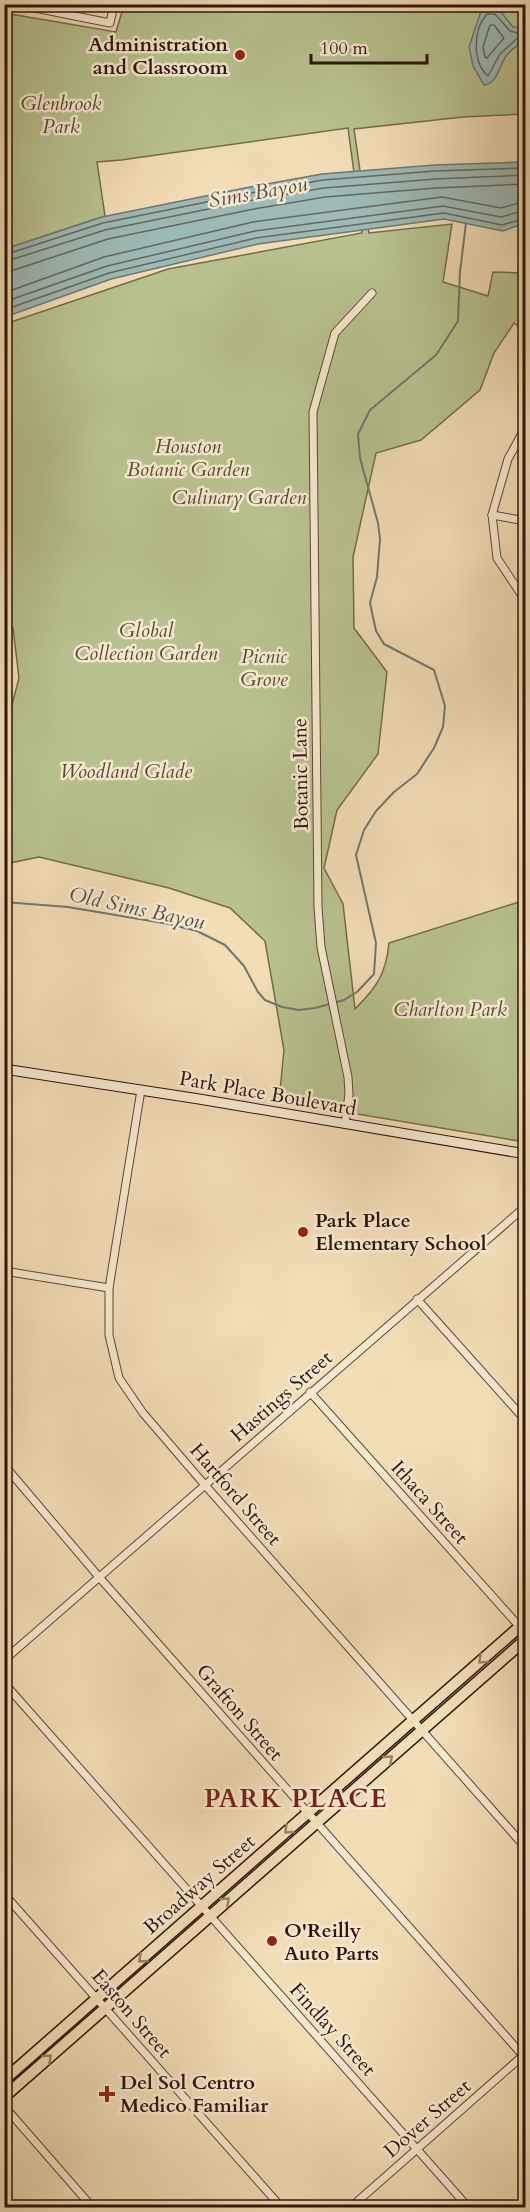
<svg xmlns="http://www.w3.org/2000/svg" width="530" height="2212" viewBox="0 0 530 2212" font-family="Cardo,serif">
<rect width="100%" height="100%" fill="#f2ddb7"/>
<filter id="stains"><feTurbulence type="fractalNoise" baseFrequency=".00333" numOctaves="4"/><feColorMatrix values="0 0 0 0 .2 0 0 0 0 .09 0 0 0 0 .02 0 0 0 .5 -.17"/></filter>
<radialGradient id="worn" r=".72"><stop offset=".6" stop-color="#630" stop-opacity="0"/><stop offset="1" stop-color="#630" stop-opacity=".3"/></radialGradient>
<path fill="#b8c290" stroke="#726c4c" stroke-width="1.5" d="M124 5H525V114L463 117 354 129 369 233 452 224 443 282 488 296 493 272 525 273 526 332 514 323 494 353 480 390 421 440 376 453 353 557 354 628 387 672 378 754 337 810 324 868 343 904 355 1009C377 987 386 974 389 943L519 902 526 915 525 1142 279 1101 284 1050 265 941 230 908 169 888 39 857 5 864V731L19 678 13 628 4 616 5 324 168 269 362 233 348 128 121 160 97 162 105 216 5 249 4 13 116 32Z"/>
<g fill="#9dbab6" stroke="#6f7870" stroke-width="1.5">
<path d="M483 5H487L490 10 492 5H500L501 12 513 27H521L526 29 525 42C518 45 511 49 506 56 499 66 498 83 484 85L473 66 469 47Z"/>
<path d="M525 162V223L503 231 444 219 258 244 111 279 5 317V249L102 217 250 187 322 174 435 165Z"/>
</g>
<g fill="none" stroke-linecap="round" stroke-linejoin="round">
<g stroke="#64685e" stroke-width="1.5">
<path d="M487 14H495L510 31 518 33 520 36 500 54 488 76C472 62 473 29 487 14Z"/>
<path d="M490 25H494L504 38 487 58 485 57 483 47Z"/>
<path d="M4 255 103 223 251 193 323 180 435 171 526 168"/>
<path d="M4 262 105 230 253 200 324 188 436 179 526 175"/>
<path d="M4 271 14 270 108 239 254 209 325 197 436 188 526 184"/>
<path d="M4 293 104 257 253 222 442 197 501 208 526 201"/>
<path d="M4 302 107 266 255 231 443 206 501 217 526 210"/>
<path d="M4 310 109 273 256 238 444 213 502 225 526 218"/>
</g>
<path stroke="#6f7870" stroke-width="2" d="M4 902 68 907 169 924 197 931 225 945 244 966 258 992 265 1000 282 1007 299 1010 315 1008 344 1000 357 992 374 974 376 943 356 855 364 830 376 811 394 792 417 774 434 748 443 727 445 706 434 670 384 644 376 631 370 603 377 577 380 539 378 523 360 458 358 434 370 410 436 355 458 321 460 272 466 223"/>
<defs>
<g id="street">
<path d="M15 4 110 23 114 4"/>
<path d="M526 426 508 459 492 515 497 558 526 602"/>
<path d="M492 515 526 521"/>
<path d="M526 849 522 864 526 878"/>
<path d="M141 1090 109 1288V1335L119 1378 143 1413 204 1484 526 1848"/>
<path d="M345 1124 349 1094 348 1077 321 947 318 907 313 412 335 333 372 293"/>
<path d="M4 1271 109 1288"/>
<path d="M417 1299 526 1421"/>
<path d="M310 1392 526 1634"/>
<path d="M4 1465 99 1577 526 2059"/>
<path d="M4 1660 526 1206"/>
<path d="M4 1683 469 2208"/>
<path d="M4 1894 282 2208"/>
<path d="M4 2106 93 2208"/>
<path d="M350 2208 526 2053"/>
</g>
<path id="secondary" d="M4 1069 199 1099 526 1154"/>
<g id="primary">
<path d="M4 2080 526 1621"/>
<path d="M4 2097 526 1639"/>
</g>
</defs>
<use href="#street" stroke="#5d4733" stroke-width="9"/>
<use href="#secondary" stroke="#2b1507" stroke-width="11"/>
<use href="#primary" stroke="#2b1507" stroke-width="13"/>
<use href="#street" stroke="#f7e9d0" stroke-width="7"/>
<use href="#secondary" stroke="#f7e9d0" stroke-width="9"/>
<use href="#primary" stroke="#f2ddb7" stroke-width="10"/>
</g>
<defs><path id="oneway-chevron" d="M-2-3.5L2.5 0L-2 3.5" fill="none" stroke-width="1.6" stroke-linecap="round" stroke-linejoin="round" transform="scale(1.5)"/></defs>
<g stroke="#988368">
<use href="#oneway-chevron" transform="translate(482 1660) rotate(138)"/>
<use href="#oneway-chevron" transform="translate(389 1759) rotate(-41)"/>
<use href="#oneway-chevron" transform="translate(288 1830) rotate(138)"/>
<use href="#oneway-chevron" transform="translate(226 1901) rotate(-41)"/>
<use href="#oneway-chevron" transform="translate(142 1959) rotate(139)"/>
<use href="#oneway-chevron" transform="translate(48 2058) rotate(-42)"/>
</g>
<g fill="#8f2418" stroke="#f7e9d0" stroke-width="2">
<circle cx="240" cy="55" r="6"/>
<circle cx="303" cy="1232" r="6"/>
<circle cx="272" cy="1941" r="6"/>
<path d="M104 2085h6v6h6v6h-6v6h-6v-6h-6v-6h6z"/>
</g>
<g text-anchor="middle" stroke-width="5" stroke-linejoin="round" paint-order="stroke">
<g font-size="20" font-weight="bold" fill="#2b1507" stroke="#f7e9d0" text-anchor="start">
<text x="228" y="51" text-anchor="end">Administration<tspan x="228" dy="23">and Classroom</tspan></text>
<text x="315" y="1227">Park Place<tspan x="315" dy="23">Elementary School</tspan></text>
<text x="284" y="1937">O'Reilly<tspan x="284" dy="23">Auto Parts</tspan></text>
<text x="120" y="2089">Del Sol Centro<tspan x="120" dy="23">Medico Familiar</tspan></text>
</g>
<g font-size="20" font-style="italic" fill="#554930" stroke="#f7e9d0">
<text x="61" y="110">Glenbrook<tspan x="61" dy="23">Park</tspan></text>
<text x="188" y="453">Houston<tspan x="188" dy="23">Botanic Garden</tspan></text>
<text x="239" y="504">Culinary Garden</text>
<text x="146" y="637">Global<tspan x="146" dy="23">Collection Garden</tspan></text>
<text x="264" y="663">Picnic<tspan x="264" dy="23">Grove</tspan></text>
<text x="126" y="778">Woodland Glade</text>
<text x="450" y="1016">Charlton Park</text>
</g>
<g font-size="20" fill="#2b1507" stroke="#f7e9d0">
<text transform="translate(300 774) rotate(-91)" y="7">Botanic Lane</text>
<text transform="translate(268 1093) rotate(10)" y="7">Park Place Boulevard</text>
<text transform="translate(281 1396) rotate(-41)" y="7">Hastings Street</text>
<text transform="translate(236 1494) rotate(49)" y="7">Hartford Street</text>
<text transform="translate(430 1502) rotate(48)" y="7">Ithaca Street</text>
<text transform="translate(240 1712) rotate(49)" y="7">Grafton Street</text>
<text transform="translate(199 1884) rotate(-41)" y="7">Broadway Street</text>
<text transform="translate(132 2013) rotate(49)" y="7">Easton Street</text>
<text transform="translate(333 2029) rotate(48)" y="7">Findlay Street</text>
<text transform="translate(427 2118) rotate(-41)" y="7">Dover Street</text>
</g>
<g font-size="21" font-style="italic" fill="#534f44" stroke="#f7e9d0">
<text transform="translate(258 192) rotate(-10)" y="7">Sims Bayou</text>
<text transform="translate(137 908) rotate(12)" y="7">Old Sims Bayou</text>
</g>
<g font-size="26" font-weight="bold" letter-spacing="1.5" fill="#7a1f14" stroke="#f7e9d0">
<text x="296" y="1807">PARK PLACE</text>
</g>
</g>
<rect width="530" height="2212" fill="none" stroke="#f2ddb7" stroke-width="24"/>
<rect x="6" y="6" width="518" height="2200" fill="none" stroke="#2b1507" stroke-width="3"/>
<rect x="12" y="12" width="506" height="2188" fill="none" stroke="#2b1507" stroke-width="1.5"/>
<path d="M311 54v9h116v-9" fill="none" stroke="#2b1507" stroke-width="3"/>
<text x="320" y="54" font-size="18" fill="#2b1507" stroke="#f7e9d0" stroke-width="4.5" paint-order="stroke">100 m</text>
<rect width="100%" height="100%" filter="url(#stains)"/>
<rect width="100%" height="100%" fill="url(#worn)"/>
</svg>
